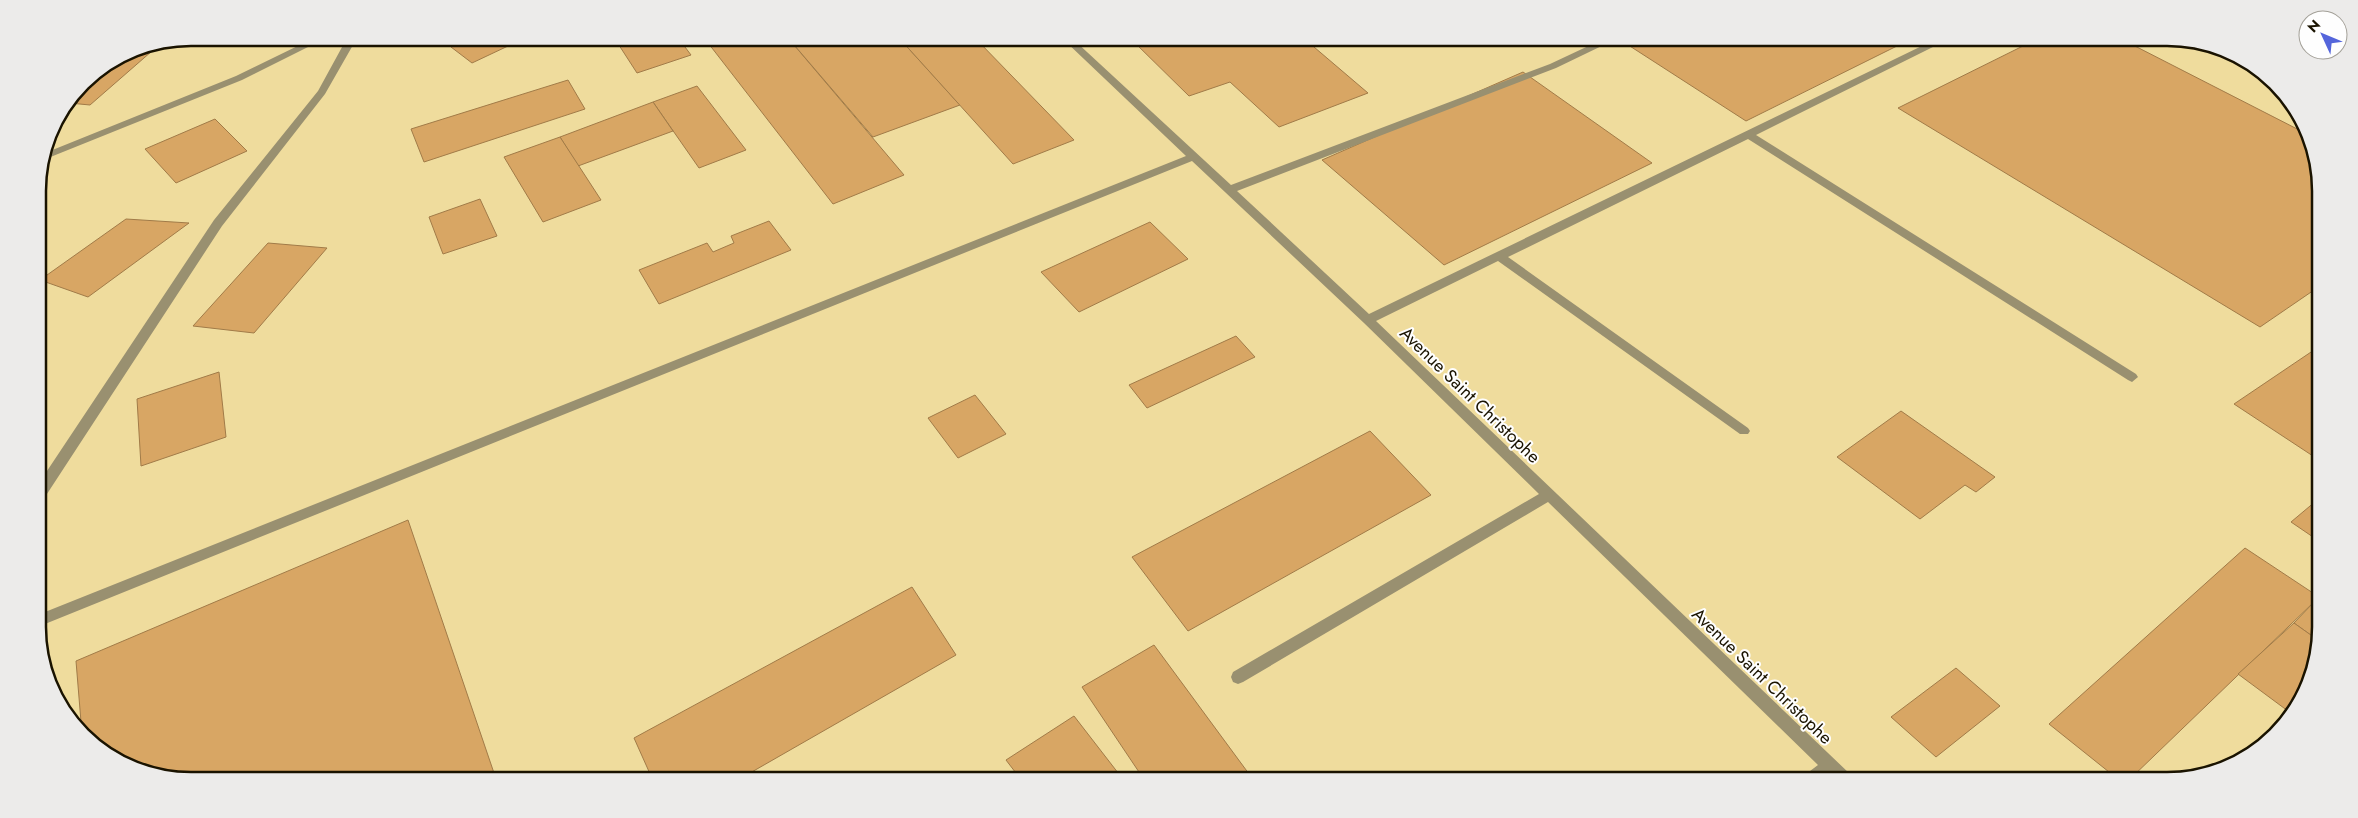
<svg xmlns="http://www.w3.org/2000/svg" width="2358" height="818" viewBox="0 0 2358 818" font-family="Jost,sans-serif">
<rect width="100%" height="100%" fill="#efdc9d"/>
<g fill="#d8a664" stroke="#a17b48">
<path d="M471 38H525L472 63 451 47Z"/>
<path d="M615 39H679L691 55 637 73Z"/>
<path d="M705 39H789L904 175 833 204Z"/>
<path d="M789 39H900L960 105 873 137Z"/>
<path d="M900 39 977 40 1074 140 1013 164Z"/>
<path d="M1132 40 1332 41 1314 47 1368 93 1279 127 1230 82 1189 96Z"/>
<path d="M1622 41 1905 42 1746 121Z"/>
<path d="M2031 42 2129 43 2303 132 2318 162 2317 288 2260 327 1898 108Z"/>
<path d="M132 49 152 51 90 105 69 103 83 82Z"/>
<path d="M1523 72 1652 163 1444 265 1322 160Z"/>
<path d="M568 80 585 109 424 162 411 129Z"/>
<path d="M697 86 746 150 699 168 653 102Z"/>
<path d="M653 102 673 131 578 166 560 137Z"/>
<path d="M215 119 247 151 176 183 145 149Z"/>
<path d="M560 137 601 200 543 222 504 157Z"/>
<path d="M480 199 497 236 443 254 429 217Z"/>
<path d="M126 219 189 223 88 297 40 280Z"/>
<path d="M769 221 791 250 659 304 639 270 707 243 713 252 734 243 731 236Z"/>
<path d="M1150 222 1188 259 1079 312 1041 272Z"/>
<path d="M268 243 327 248 254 333 193 326Z"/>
<path d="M1236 336 1255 357 1147 408 1129 385Z"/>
<path d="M2317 348 2316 458 2234 404Z"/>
<path d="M219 372 226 437 141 466 137 399Z"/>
<path d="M975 395 1006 434 958 458 928 418Z"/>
<path d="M1901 411 1995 477 1976 492 1965 485 1920 519 1837 457Z"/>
<path d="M1370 431 1431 495 1188 631 1132 557Z"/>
<path d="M2316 501V539L2291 522Z"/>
<path d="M408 520 495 776 151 775 106 755 82 734 76 661Z"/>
<path d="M2245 548 2316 595 2315 601 2129 780H2119L2049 724Z"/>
<path d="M912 587 956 655 743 777 651 776 634 738Z"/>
<path d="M2315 601V638L2294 623Z"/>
<path d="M2294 623 2315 638V667L2292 714 2238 674Z"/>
<path d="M1154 645 1252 778H1143L1082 687Z"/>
<path d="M1956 668 2000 706 1936 757 1891 717Z"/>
<path d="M1074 716 1122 778 1019 777 1006 760Z"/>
</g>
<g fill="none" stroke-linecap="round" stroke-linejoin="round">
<g fill="#999070" fill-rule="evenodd">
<path d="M314 38H326L242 80 43 160 45 153 236 76Z"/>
<path d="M347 38H357L325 94 222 226 45 497 40 498 39 483 214 220 318 91Z"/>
<path d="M1064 40H1074L1231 185 1550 64 1599 41H1612L1556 68 1237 191 1369 314 1930 42H1943L1756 135 2136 374 2138 377 2132 382 2128 380 1748 139 1508 257 1748 428 1750 431 1748 434H1740L1498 261 1376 321 1850 774 1852 779H1833L1829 775 1824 779H1804L1806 774 1818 765 1548 502 1243 682 1238 684 1233 682 1231 677 1233 672 1539 494 1364 323 1192 161 40 626V614L1186 156Z"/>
<path d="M2194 43H2207L2224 51H2217Z"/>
</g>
</g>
<g text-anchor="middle" stroke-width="4" stroke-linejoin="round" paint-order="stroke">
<g font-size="18" fill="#1a1300" stroke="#fefefe">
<text transform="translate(1470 395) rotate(44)" y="6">Avenue Saint Christophe</text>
<text transform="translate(1762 676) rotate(44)" y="6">Avenue Saint Christophe</text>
</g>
</g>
<path d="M0 0H2358V818H0ZM191 46H2167A145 145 0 0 1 2312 191V627A145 145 0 0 1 2167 772H191A145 145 0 0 1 46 627V191A145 145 0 0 1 191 46Z" fill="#ecebea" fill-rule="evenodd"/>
<path fill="none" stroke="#1a1300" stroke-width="2.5" d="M191 46H2167A145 145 0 0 1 2312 191V627A145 145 0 0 1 2167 772H191A145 145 0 0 1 46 627V191A145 145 0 0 1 191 46Z"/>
<g transform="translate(2323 35) rotate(314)"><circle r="24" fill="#fefefe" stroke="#a3a098"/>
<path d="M0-4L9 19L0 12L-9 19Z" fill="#5465db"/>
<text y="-8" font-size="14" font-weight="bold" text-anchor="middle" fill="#1a1300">N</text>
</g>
</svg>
